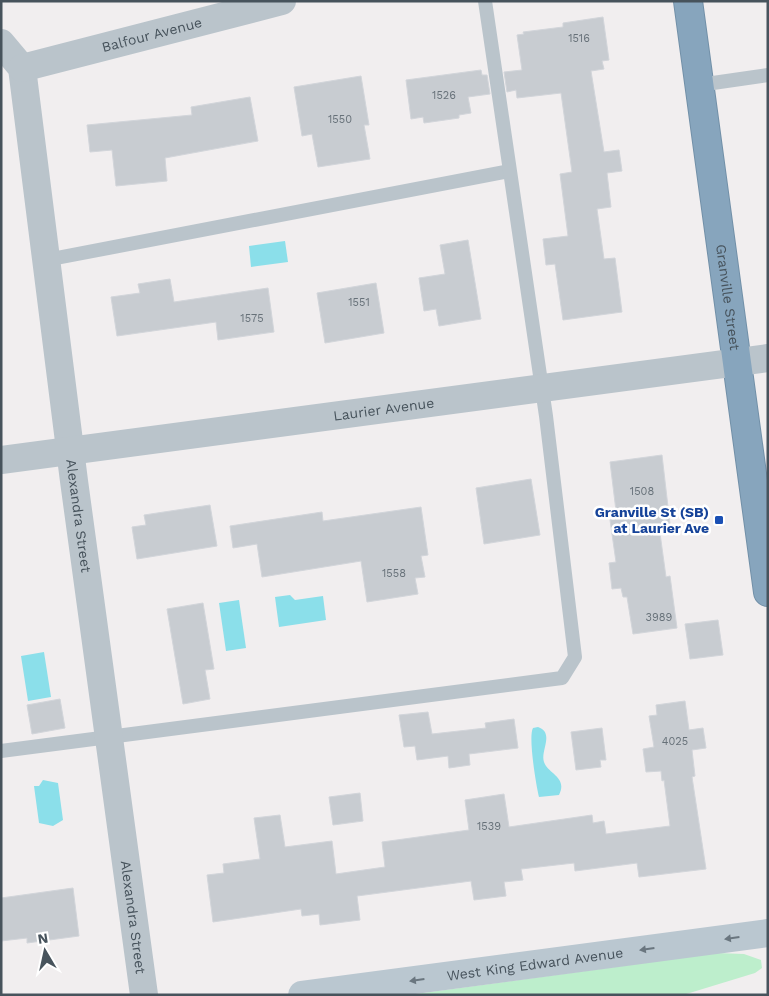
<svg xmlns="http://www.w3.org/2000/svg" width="769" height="996" viewBox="0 0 769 996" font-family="'Work Sans',sans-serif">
<rect width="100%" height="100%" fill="#f1eeef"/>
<path fill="#bdeecc" d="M717 953 744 954 761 960 762 968 755 973 683 995H408Z"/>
<g fill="#8bdfea">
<path d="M285 241 288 262 251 267 249 246Z"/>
<path d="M290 595 295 600 323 596 326 620 279 627 275 597Z"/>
<path d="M239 600 246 648 226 651 219 603Z"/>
<path d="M44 652 51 697 28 701 21 656Z"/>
<path d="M538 727C555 733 540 751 544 762 548 774 568 777 559 795L539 797C536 785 528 736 533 728Z"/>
<path d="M43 780 58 783 63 820 53 826 39 823 34 786H39Z"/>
</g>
<g fill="#c8ccd1" stroke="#d2d5da">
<path d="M603 17 609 60 602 61 604 69 591 71 604 152 619 150 622 171 607 173 611 207 597 209 604 259 615 258 622 312 563 320 555 264 546 265 543 239 568 236 560 174 572 172 561 93 517 98 516 90 507 92 504 72 522 70 517 35 524 34 523 32 563 27V23Z"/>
<path d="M481 70 482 75H487L490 94 468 97 471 113 459 115V118L424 123 423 117 411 119 406 80Z"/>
<path d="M361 76 369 125H364L370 159 318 167 312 134 302 136 294 87Z"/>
<path d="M250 97 258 141 165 158 167 181 116 186 112 150 90 152 87 125 192 115 191 107Z"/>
<path d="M468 240 481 319 439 326 436 309 424 311 419 278 445 274 440 245Z"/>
<path d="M170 279 174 302 268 288 274 332 218 340 216 322 117 336 111 297 140 293 138 284Z"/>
<path d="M376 283 384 333 325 343 317 293Z"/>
<path d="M662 455 670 524 659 526 666 577 670 576 677 628 633 634 627 597H623L621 588 612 589 609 563 616 562 610 520 617 519 610 462Z"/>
<path d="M531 479 540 535 484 544 476 488Z"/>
<path d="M210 505 217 546 137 559 132 527 146 525 144 515Z"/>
<path d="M421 507 428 555 421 556 425 577 415 578 418 594 367 602 361 561 262 577 257 544 233 548 230 526 322 512 323 521Z"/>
<path d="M203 603 214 669 205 670 210 699 183 704 167 609Z"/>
<path d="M718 620 723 655 690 659 685 624Z"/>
<path d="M60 699 65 728 32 734 27 705Z"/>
<path d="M685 701 689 730 703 728 706 748 692 750 695 776 692 777 706 869 639 877 637 863 575 871 574 863 521 869 523 880 504 882 506 896 474 900 471 881 357 896 360 920 320 925 319 914 302 916 301 909 213 922 207 875 224 873 223 864 260 859 254 818 280 815 285 847 332 841 336 874 385 867 382 842 469 830 465 800 504 794 509 827 592 815 593 823 604 821 606 834 670 826 664 780 662 781 661 771 646 772 643 749 654 747 649 716 657 715 656 705Z"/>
<path d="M428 712 432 734 486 728 485 723 514 719 518 748 469 754 470 765 449 768 448 756 417 760 415 746 404 747 399 715Z"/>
<path d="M602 728 606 760H600L601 767 576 770 571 732Z"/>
<path d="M360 793 363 821 333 825 329 797Z"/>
<path d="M73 888 79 936 27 943V938L1 941V898Z"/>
</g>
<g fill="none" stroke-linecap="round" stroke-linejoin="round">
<defs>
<g id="highway">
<path id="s5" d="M688 1 768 592"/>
</g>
</defs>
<use href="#highway" stroke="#7290a8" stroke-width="30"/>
<g stroke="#bac4cb" stroke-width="14">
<path d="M699 85 768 75"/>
<path d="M46 260 509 171"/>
<path d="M1 751 562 678 575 657 546 416 485 1"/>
</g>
<g stroke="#bac4cb" stroke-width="28">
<path id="s1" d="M1 43 22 68 74 481 144 995"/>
<path id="s2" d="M22 68 282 1"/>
<path id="s3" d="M1 460 768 358"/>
</g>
<path stroke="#bac7d0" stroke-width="28" id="s4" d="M302 995 768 933"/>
<use href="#highway" stroke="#87a5bd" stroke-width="28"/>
</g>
<defs><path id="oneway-solid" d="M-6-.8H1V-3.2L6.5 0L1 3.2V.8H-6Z" transform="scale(1.25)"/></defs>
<g fill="#6a767f">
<use href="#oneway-solid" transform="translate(732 938) rotate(172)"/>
<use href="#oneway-solid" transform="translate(647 949) rotate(172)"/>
<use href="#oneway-solid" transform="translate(417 980) rotate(172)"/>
</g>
<rect fill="#1a4fb4" stroke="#fff" stroke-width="2" x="714" y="515" width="10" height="10" rx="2.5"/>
<g text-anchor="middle" stroke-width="5" stroke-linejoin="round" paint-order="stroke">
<g font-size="11" fill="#677179">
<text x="579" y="42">1516</text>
<text x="444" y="99">1526</text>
<text x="340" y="123">1550</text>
<text x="359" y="306">1551</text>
<text x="252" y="322">1575</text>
<text x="642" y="495">1508</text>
<text x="394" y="577">1558</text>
<text x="659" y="621">3989</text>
<text x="675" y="745">4025</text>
<text x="489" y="830">1539</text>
</g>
<g font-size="14" fill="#47535c" stroke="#fff">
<text dy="5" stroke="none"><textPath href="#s2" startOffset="134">Balfour Avenue</textPath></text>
<text dy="5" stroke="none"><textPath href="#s5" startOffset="299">Granville Street</textPath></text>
<text dy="5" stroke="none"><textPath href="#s3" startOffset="386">Laurier Avenue</textPath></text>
<text dy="5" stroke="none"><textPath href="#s1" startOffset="484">Alexandra Street</textPath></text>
<text dy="5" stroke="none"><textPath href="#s1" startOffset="889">Alexandra Street</textPath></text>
<text dy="5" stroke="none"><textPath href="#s4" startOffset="235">West King Edward Avenue</textPath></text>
</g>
<g font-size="14" font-weight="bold" fill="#164399" stroke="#fff" text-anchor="end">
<text x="709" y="517">Granville St (SB)<tspan x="709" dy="16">at Laurier Ave</tspan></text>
</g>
</g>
<rect width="769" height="996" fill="none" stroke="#47535c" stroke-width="5"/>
<g transform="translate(45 951) rotate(351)" stroke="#ffffff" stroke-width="4" paint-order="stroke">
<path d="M0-4L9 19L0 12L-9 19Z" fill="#47535c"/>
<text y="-8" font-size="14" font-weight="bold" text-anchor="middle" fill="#47535c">N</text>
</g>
</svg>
